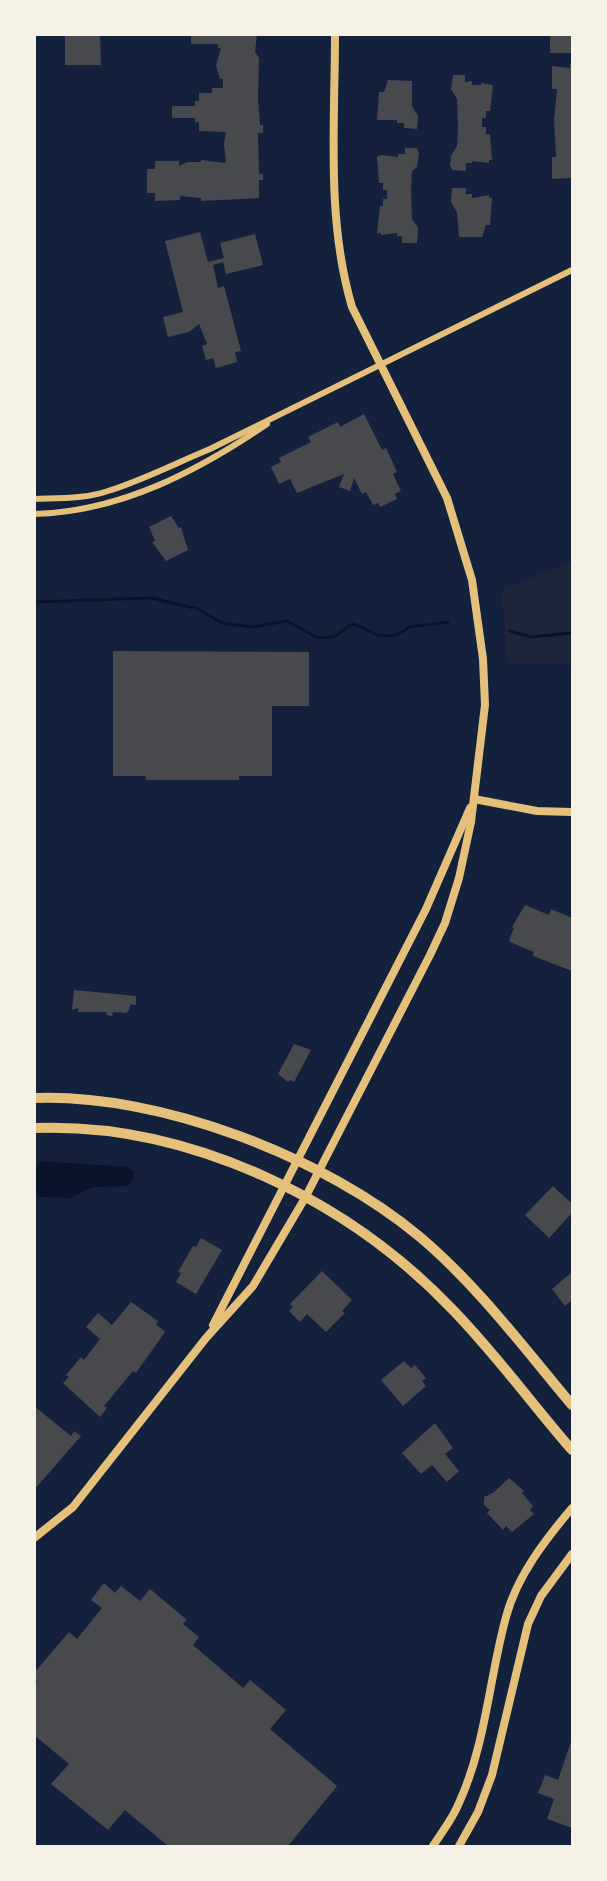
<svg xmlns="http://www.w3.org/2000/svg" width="607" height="1881" viewBox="0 0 607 1881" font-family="Figtree,sans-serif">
<rect width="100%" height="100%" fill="#14213d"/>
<path fill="#1d2539" d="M572 562V664H508L501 590Z"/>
<path fill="#0b132b" d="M42 1161 127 1167 133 1171 134 1178 128 1186 93 1187 70 1198 40 1197C31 1189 32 1167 42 1161Z"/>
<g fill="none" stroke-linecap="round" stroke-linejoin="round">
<g stroke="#0b132b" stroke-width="3">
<path d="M34 602 151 598 198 609 222 623 253 627 287 621 318 638 334 637 349 626 355 624 377 635 389 636 399 634 409 627 448 622"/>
<path d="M510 631 531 637 572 633"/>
</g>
</g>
<g fill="#48494c">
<path d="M65 34H100L101 65H65Z"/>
<path d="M191 34H257L255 52 259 58 258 98 260 125H263V133H258L259 174H263V180H259V198L201 201V198L180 196V200L155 201V193H147V169H155V161H179V166L188 162H201V160L226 163 224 144 226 132 199 131V122H195V118H172V106H195V101H199V93H212V88H223V79H220L216 65 221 48H218V44H191Z"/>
<rect x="550" y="34" width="22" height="19"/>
<path d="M570 64H572V180L570 178 552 179V157H556L554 120 557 89H552V66L570 68Z"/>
<path d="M453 75H465V82L472 81V85H481V83L493 85 490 111H486V118H482V127H486V134H490L492 160H489V163L472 161V163H466V171L452 170 450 165 451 156 457 146 458 127 457 99 451 89Z"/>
<path d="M388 80 412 81V106L418 116 417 129 404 128V123H397V120H377L379 92H384Z"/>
<path d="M405 148H417L419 154 417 167 412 171 411 190 412 219 418 228 417 243H402V236H397V233L381 235V233H377L380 206H383V199H387V190H383V183H379L377 157 381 155 398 157V154H405Z"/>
<path d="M452 188H466V194H472V198L489 195V198H492L490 225H486L482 237H459L457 212 451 202Z"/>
<path d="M200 232 208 262 224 258 220 243 255 234 263 265 226 274 223 262 213 265 218 288 224 286 241 351 235 352 237 362 216 368 213 358 206 360 202 346 207 344 199 324 189 332 168 337 163 317 183 312 165 241Z"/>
<path d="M364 414 382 450 386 448 397 472 393 474 401 491 395 494 397 499 380 507 378 503 373 505 366 492 362 494 354 478 350 491 339 487 344 474 297 493 290 479 279 484 271 467 281 462 279 458 311 442 308 437 338 422 340 427Z"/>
<path d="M171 516 179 528 181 527 188 550 166 561 152 542 155 541 149 527Z"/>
<path d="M113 651 309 652V706H272V776H239V780H146V776H113Z"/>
<path d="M525 905 549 915 551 909 572 918V971L533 956 534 952 510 942 509 940 514 928 512 927Z"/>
<path d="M74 990 136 996V1005L131 1004 128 1012 125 1013 113 1012 112 1016 106 1015 107 1012H78V1008L72 1010Z"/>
<path d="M294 1044 311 1050 294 1082 290 1080 288 1082 278 1074Z"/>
<path d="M553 1186 572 1204V1213L549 1238 525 1215Z"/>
<path d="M201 1238 222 1250 196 1294 176 1282 181 1273 178 1272 193 1246 196 1247Z"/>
<path d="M322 1271 352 1300 342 1311 345 1313 326 1332 307 1314 300 1322 289 1311 293 1307 290 1304Z"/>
<path d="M572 1272V1300L565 1306 552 1289Z"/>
<path d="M131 1302 158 1321 156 1324 165 1332 136 1373 133 1371 104 1406 107 1408 100 1417 63 1383 69 1377 66 1375 81 1357 84 1360 100 1339 86 1327 98 1313 112 1325Z"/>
<path d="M404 1361 411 1368 415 1365 426 1378 422 1381 426 1386 403 1406 381 1380Z"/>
<path d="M34 1406 71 1436 74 1431 81 1436 34 1490Z"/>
<path d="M435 1423 453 1448 445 1454 459 1471 447 1482 432 1465 421 1474 402 1453Z"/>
<path d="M509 1478 524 1491 522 1493 533 1506 530 1510 534 1514 512 1532 506 1526 503 1530 487 1513 490 1510 484 1505V1497L493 1493Z"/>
<path d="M104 1583 115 1593 121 1586 140 1601 150 1589 187 1620 183 1624 199 1637 193 1645 243 1688 250 1680 286 1710 270 1729 337 1786 288 1846H168L125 1810 108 1830 51 1784 69 1764 34 1735V1685L37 1682 34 1673 69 1632 77 1639 102 1608 91 1600Z"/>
<path d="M572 1739V1828L547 1819 554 1799 538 1793 545 1775 558 1780Z"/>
</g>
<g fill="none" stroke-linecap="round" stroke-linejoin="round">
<g stroke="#e5c07b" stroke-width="6">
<path d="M34 499C58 498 85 499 108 491 143 480 176 463 210 449L572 270"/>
<path d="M34 514C120 512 198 471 267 424"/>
</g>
<g stroke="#e5c07b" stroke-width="8">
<path d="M474 799 537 811 572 812"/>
<path d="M213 1325 426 909 470 808"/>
<path d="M34 1538 73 1507 206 1338 253 1286 305 1198 430 955 445 923 459 878 471 822 485 705 483 659 472 580 447 498 352 307C326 219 335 125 335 34"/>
<path d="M433 1846C442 1832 453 1818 459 1803 486 1744 489 1679 506 1617 517 1576 545 1540 572 1508"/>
<path d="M459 1846 478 1812 492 1775 528 1624 541 1596 572 1554"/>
</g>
<g stroke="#e5c07b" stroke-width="10">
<path d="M34 1098C159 1093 325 1157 420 1237 478 1286 524 1348 572 1405"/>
<path d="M34 1128C188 1122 347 1199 452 1309 495 1353 532 1404 572 1450"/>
</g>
</g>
<rect width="607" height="1881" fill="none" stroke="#f6f1e7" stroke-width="72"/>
</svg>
